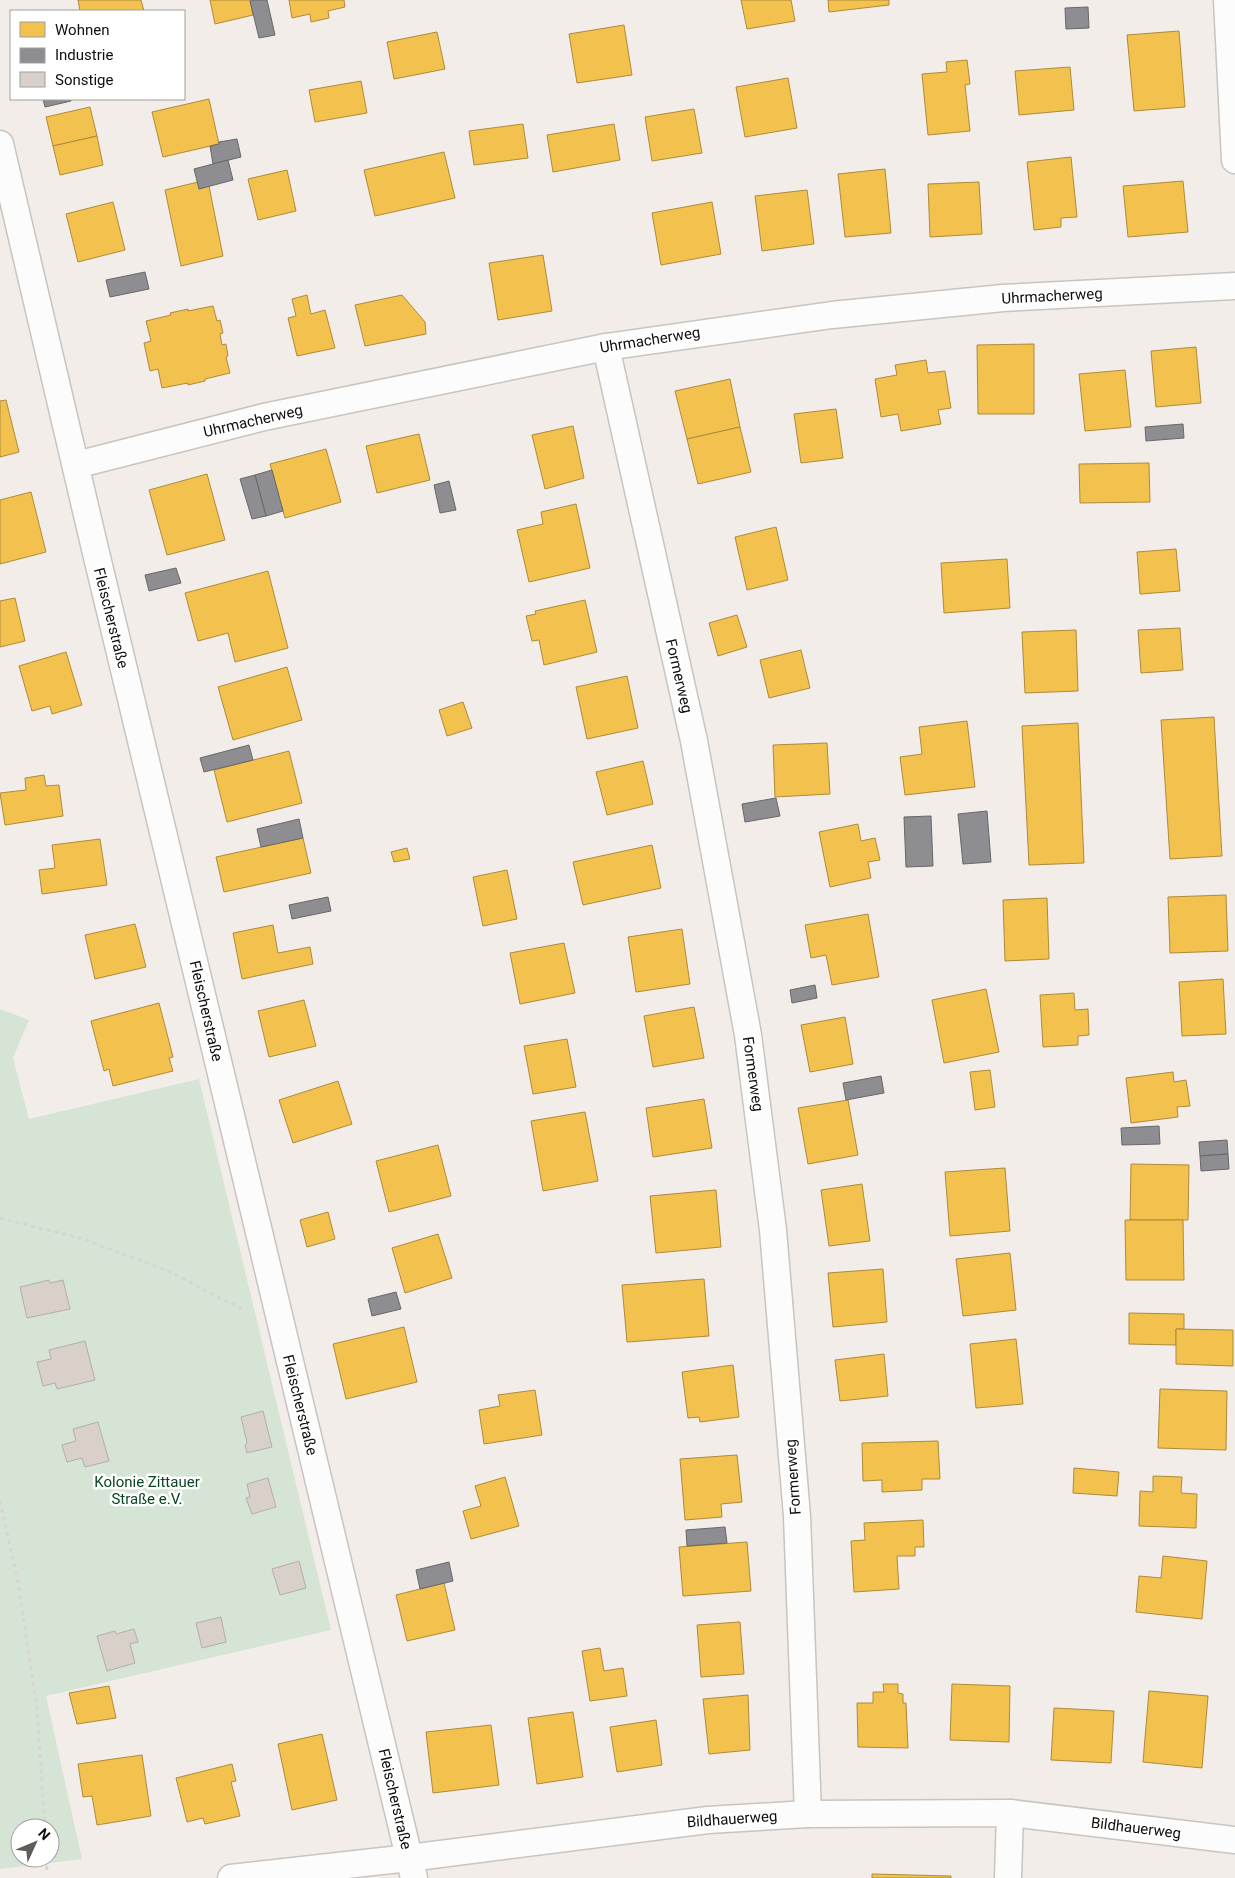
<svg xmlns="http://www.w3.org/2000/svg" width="1235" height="1878" viewBox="0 0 1235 1878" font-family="Roboto,sans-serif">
<rect width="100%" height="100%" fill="#f2ede8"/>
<path fill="#d6e4d6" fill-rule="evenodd" d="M0 1009 29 1020 13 1058 29 1119 199 1079 331 1630 46 1696 82 1859 0 1869ZM20 1828H50V1858H20Z"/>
<g fill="#f2c14e" stroke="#ae8b3a">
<path d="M78 0H141L144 11H80Z"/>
<path d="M210 0H250L253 15 215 24Z"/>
<path d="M289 0H344L345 7 328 11 329 18 311 22 310 14 292 18Z"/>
<path d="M741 0H791L795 21 747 29Z"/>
<path d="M828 0H889V5L829 12Z"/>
<path d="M624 25 632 75 577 83 569 34Z"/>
<path d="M1179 31 1185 107 1134 111 1127 35Z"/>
<path d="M437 32 445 69 394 79 387 42Z"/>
<path d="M967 60 970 84 965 85 970 131 928 135 922 74 947 72 946 62Z"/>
<path d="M1070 67 1074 110 1019 115 1015 71Z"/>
<path d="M788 78 797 128 745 137 736 87Z"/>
<path d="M361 81 367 113 315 122 309 90Z"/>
<path d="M209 99 219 144 163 157 152 112Z"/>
<path d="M90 107 97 136 53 146 46 117Z"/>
<path d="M694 109 702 153 652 161 645 117Z"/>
<path d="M523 124 528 158 474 165 469 131Z"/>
<path d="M614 124 620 160 553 172 547 135Z"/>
<path d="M97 136 103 165 60 175 53 146Z"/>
<path d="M444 152 455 198 375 216 364 170Z"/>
<path d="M1071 157 1077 217 1061 218V227L1034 230 1027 162Z"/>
<path d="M885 169 891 233 845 237 838 174Z"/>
<path d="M287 170 296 211 258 220 248 179Z"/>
<path d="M1183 181 1188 232 1128 237 1123 186Z"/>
<path d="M198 182 199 189 209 186 223 256 181 266 165 190Z"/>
<path d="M979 182 982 234 930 237 928 184Z"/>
<path d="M807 190 814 244 762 251 755 196Z"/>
<path d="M113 202 125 250 78 262 66 214Z"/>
<path d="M712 202 721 254 661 265 652 213Z"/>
<path d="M543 255 552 311 498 320 489 263Z"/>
<path d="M307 295 311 314 325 310 335 348 297 356 288 318 296 316 292 299Z"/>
<path d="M402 295 425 322 426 334 365 346 355 305Z"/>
<path d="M213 306 217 321 220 320 223 333 220 334 222 345 226 344 228 356 226 357 230 373 205 379V381L188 385V383L162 388 158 369 150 371 144 343 151 341 146 321 171 315 170 313 188 309V311Z"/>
<path d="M1034 344V414H978L977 345Z"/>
<path d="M1196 347 1201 403 1156 407 1151 351Z"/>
<path d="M926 360 928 373 945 371 951 408 938 410 941 424 901 431 898 414 881 417 875 379 897 375 895 365Z"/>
<path d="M1125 370 1131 427 1085 431 1079 374Z"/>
<path d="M730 379 740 427 687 439 675 391Z"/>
<path d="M6 400 19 452 0 457V401Z"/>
<path d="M836 409 843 458 801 463 794 414Z"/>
<path d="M573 426 584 478 545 489 532 435Z"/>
<path d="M740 427 751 472 698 484 687 439Z"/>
<path d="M419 434 430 480 377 493 366 446Z"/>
<path d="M326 449 341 502 285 518 270 464Z"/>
<path d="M1149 463 1150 502 1080 503 1079 464Z"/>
<path d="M207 474 225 540 167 555 149 490Z"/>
<path d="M31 492 46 552 0 564V500Z"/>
<path d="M576 504 590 568 529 582 517 530 543 524 541 512Z"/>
<path d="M776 527 788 580 747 590 735 537Z"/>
<path d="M1176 549 1180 591 1140 594 1137 552Z"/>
<path d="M1007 559 1010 608 944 613 941 563Z"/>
<path d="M268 571 288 648 235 662 228 633 198 641 185 593Z"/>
<path d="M15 598 25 641 0 647V601Z"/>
<path d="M585 600 597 652 544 665 539 640 532 641 526 616 536 614 535 611Z"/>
<path d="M737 615 747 647 718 656 709 623Z"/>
<path d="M1180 628 1183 670 1141 673 1138 630Z"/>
<path d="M1076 630 1078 691 1025 693 1022 632Z"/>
<path d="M801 650 810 688 769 698 760 660Z"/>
<path d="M66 652 82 705 52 714 50 706 32 711 19 666Z"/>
<path d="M287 667 302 720 233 740 218 687Z"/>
<path d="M627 676 638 728 587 739 576 687Z"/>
<path d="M463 702 472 728 447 736 439 710Z"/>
<path d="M1214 717 1222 856 1170 859 1161 720Z"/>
<path d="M967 721 975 787 905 795 900 757 922 754 919 727Z"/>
<path d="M1078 723 1084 863 1029 865 1022 726Z"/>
<path d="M827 743 830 794 775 797 773 745Z"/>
<path d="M289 751 302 803 227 822 214 770Z"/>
<path d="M643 761 653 804 607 815 596 772Z"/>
<path d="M44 775 46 786 59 785 63 816 5 825 0 793 26 790 25 778Z"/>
<path d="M858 824 861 841 875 838 880 860 868 862 871 878 830 887 819 832Z"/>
<path d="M303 838 311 873 224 892 216 857Z"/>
<path d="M100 839 107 885 42 894 39 870 55 868 52 845Z"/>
<path d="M652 845 661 888 583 905 573 862Z"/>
<path d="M407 848 410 859 394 862 391 852Z"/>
<path d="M507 870 517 919 483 926 473 877Z"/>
<path d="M1226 895 1228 951 1170 953 1168 897Z"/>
<path d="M1047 898 1049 959 1005 961 1003 900Z"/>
<path d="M868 914 879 977 832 985 826 955 811 958 805 925Z"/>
<path d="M135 924 146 967 95 979 85 935Z"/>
<path d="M273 925 278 953 310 947 313 964 242 979 233 933Z"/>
<path d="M682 929 690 984 636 992 628 937Z"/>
<path d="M564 943 575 993 520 1004 510 953Z"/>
<path d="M1223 979 1226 1034 1182 1036 1179 982Z"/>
<path d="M986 989 999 1052 944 1063 932 1000Z"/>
<path d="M1074 993 1075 1010 1088 1009 1089 1035 1078 1036V1045L1043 1047 1040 995Z"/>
<path d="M304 1000 316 1046 269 1057 258 1011Z"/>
<path d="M159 1003 173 1057 169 1058 173 1071 113 1086 109 1069 104 1071 91 1021Z"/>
<path d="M694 1007 704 1058 653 1067 644 1016Z"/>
<path d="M845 1017 853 1064 810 1072 801 1025Z"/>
<path d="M567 1039 576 1087 533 1094 524 1046Z"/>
<path d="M990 1070 995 1107 975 1110 970 1072Z"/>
<path d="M1173 1072 1174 1082 1186 1080 1190 1106 1177 1107 1178 1117 1131 1123 1126 1078Z"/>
<path d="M338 1081 352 1124 293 1143 279 1100Z"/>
<path d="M704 1099 712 1148 653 1157 646 1108Z"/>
<path d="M848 1100 858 1155 808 1164 798 1108Z"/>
<path d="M585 1112 598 1181 543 1191 531 1121Z"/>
<path d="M438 1145 451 1196 389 1212 376 1161Z"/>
<path d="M1131 1164 1189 1165 1188 1220H1130Z"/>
<path d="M1005 1168 1010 1231 950 1236 945 1172Z"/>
<path d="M862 1184 870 1241 829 1246 821 1190Z"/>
<path d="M716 1190 721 1247 656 1253 650 1196Z"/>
<path d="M328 1212 335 1239 307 1247 300 1220Z"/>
<path d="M1125 1220H1183L1184 1280H1126Z"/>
<path d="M438 1234 452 1278 405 1293 392 1248Z"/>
<path d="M1010 1253 1016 1310 963 1316 956 1259Z"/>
<path d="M883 1269 887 1322 833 1327 828 1273Z"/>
<path d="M704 1279 709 1336 627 1342 622 1285Z"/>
<path d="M1129 1313 1184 1314V1329H1176V1345L1129 1344Z"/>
<path d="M404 1327 417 1382 346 1399 333 1344Z"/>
<path d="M1176 1329 1233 1330V1366L1176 1364Z"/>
<path d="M1016 1339 1023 1404 976 1408 970 1344Z"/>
<path d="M884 1354 888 1396 840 1401 835 1360Z"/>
<path d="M733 1365 739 1417 700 1422 699 1417 688 1418 682 1372Z"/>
<path d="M1160 1389 1227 1391 1226 1450 1158 1448Z"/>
<path d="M535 1390 542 1435 484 1444 479 1410 500 1406 498 1395Z"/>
<path d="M938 1441 940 1479H922V1490L882 1492V1480L863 1481 862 1443Z"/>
<path d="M737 1455 742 1502 721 1504 722 1517 685 1520 680 1459Z"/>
<path d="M1074 1468 1119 1472 1117 1496 1073 1493Z"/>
<path d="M1153 1476 1182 1477 1181 1493 1197 1494 1196 1528 1139 1526 1140 1491 1153 1492Z"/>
<path d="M505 1477 519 1526 471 1539 463 1511 481 1506 475 1486Z"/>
<path d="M923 1520 924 1547H915V1556H897L899 1589 854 1592 851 1541 865 1540 864 1523Z"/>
<path d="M747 1542 751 1591 683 1596 679 1547Z"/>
<path d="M1163 1556 1207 1561 1202 1619 1136 1612 1139 1576 1161 1578Z"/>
<path d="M444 1583 455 1630 407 1641 396 1595Z"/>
<path d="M740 1622 744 1674 701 1677 697 1625Z"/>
<path d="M600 1648 604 1671 623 1668 627 1696 590 1701 582 1651Z"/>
<path d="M883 1684H898V1693L903 1694V1703H906L908 1748 858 1747 857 1703H873V1692H884Z"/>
<path d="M952 1684 1010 1686 1009 1742 950 1740Z"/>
<path d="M109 1686 116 1718 77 1724 69 1693Z"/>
<path d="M1149 1691 1208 1696 1202 1768 1143 1762Z"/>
<path d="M748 1695 750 1750 709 1754 703 1699Z"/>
<path d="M1054 1708 1114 1711 1111 1763 1051 1760Z"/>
<path d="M573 1712 583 1777 537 1784 528 1718Z"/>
<path d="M656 1720 662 1765 617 1772 610 1727Z"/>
<path d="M491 1725 499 1785 433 1793 426 1732Z"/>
<path d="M322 1734 337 1800 292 1810 278 1744Z"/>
<path d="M142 1755 151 1816 97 1825 92 1796 83 1797 78 1764Z"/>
<path d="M232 1764 236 1781 231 1782 240 1816 205 1824 203 1818 187 1822 176 1778Z"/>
<path d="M872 1874 951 1876V1878H872Z"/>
</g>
<g fill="#8d8d92" stroke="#68676a">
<path d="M256 0H267L275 35 259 38 250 1Z"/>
<path d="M1088 7 1089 28 1066 29 1065 8Z"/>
<path d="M43 99H71V101L45 107Z"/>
<path d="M237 139 241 157 213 164 210 146 219 144V142Z"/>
<path d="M228 160 233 180 199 189 194 169Z"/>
<path d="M145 272 149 289 110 297 106 280Z"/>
<path d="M1183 424 1184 438 1146 441 1145 427Z"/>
<path d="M272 470 283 511 266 516 255 475Z"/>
<path d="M255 475 266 516 252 519 240 479Z"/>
<path d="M449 481 456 510 440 513 434 485Z"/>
<path d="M176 568 181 583 149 591 145 575Z"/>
<path d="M249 745 253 760 204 772 200 758Z"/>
<path d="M776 798 780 816 745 822 742 804Z"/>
<path d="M987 811 991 862 963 864 958 814Z"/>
<path d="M931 816 933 866 906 867 904 817Z"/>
<path d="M299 819 303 838 261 847 257 829Z"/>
<path d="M328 897 331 911 292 919 289 905Z"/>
<path d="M815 985 817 998 792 1003 790 990Z"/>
<path d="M881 1076 884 1093 846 1100 843 1083Z"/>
<path d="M1159 1126 1160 1144 1122 1145 1121 1128Z"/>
<path d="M1227 1140 1228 1154 1200 1156 1199 1142Z"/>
<path d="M1228 1154 1229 1169 1201 1171 1200 1156Z"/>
<path d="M396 1292 401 1309 372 1316 368 1299Z"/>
<path d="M725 1527 727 1543 687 1546 686 1530Z"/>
<path d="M449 1562 453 1581 420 1589 416 1570Z"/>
</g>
<g fill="#d9d0c9" stroke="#b2aeaa">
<path d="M49 1280 50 1283 63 1280 70 1309 27 1318 20 1287Z"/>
<path d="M85 1341 95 1380 57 1389 55 1383 43 1386 37 1362 51 1359 49 1350Z"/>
<path d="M263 1411 272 1447 247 1453 245 1445 247 1443 241 1417Z"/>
<path d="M98 1422 109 1461 85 1467 82 1458 67 1462 62 1445 76 1441 73 1429Z"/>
<path d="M268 1478 276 1507 252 1514 246 1498 250 1497 247 1484Z"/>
<path d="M299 1561 306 1588 280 1595 272 1569Z"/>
<path d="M221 1617 226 1642 202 1648 196 1623Z"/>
<path d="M134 1629 138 1642 130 1644 135 1663 107 1671 97 1636 115 1631 116 1634Z"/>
</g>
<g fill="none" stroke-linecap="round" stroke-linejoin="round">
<defs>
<g id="minor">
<path d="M1227 0 1235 160"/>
<path d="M0 144 96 553 414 1878"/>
<path d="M606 347 694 741 748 1035 773 1230 797 1516 808 1814"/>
<path d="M76 465 264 417 606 347 832 315 1003 298 1235 286"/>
<path d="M231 1878 409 1858 708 1820 808 1814 1010 1813 1235 1840"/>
<path d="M1008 1878 1010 1813"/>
</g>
</defs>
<use href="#minor" stroke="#c8c4c0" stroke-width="29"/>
<g stroke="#d7d5d4" stroke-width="3" stroke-dasharray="4 4" stroke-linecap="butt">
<path d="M0 1218 80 1238 171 1272 223 1300 230 1302 240 1308 246 1307"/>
<path d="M0 1501 18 1582 37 1709 45 1828"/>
<path d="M46 1858 47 1871"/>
</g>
<use href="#minor" stroke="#fdfcfc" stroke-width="26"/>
</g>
<g text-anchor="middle" stroke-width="5" stroke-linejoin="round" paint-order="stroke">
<g font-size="15" fill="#110e0c" stroke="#fff">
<text transform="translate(1052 296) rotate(-3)" y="5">Uhrmacherweg</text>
<text transform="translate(650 340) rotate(-9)" y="5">Uhrmacherweg</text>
<text transform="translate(253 421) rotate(-13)" y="5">Uhrmacherweg</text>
<text transform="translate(111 618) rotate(76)" y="5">Fleischerstraße</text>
<text transform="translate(679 676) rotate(77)" y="5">Formerweg</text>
<text transform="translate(206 1011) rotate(77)" y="5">Fleischerstraße</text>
<text transform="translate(753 1074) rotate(82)" y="5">Formerweg</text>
<text transform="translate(300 1405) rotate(76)" y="5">Fleischerstraße</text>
<text transform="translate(793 1477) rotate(-94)" y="5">Formerweg</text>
<text transform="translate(395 1799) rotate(77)" y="5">Fleischerstraße</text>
<text transform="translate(732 1819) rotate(-4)" y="5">Bildhauerweg</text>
<text transform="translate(1136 1828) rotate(7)" y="5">Bildhauerweg</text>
</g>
<g font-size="15" fill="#0b4424" stroke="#fff">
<text x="147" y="1487">Kolonie Zittauer<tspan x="147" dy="17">Straße e.V.</tspan></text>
</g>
</g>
<rect x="10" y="10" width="175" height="90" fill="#ffffff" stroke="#a09f9e"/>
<rect x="20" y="22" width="25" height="15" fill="#f2c14e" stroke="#a09f9e"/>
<text x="55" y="35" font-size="15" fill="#110e0c">Wohnen</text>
<rect x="20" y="48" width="25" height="15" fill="#8d8d92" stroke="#a09f9e"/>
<text x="55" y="60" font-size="15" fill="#110e0c">Industrie</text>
<rect x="20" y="72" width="25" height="15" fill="#d9d0c9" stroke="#a09f9e"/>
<text x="55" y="85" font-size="15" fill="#110e0c">Sonstige</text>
<g transform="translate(35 1843) rotate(46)"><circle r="24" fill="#ffffff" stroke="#a09f9e"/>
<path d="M0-4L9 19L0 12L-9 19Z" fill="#605c59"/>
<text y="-8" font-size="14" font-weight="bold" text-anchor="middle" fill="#110e0c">N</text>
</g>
</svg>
